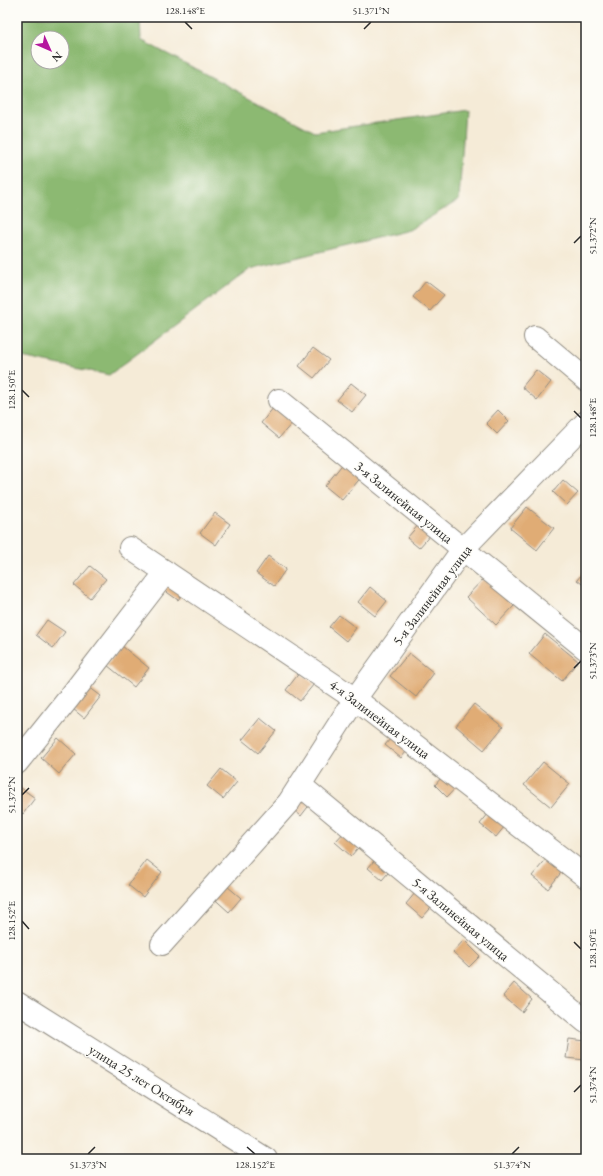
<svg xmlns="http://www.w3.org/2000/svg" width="603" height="1176" viewBox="0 0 603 1176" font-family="'EB Garamond',serif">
<rect width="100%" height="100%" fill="#fdfcf7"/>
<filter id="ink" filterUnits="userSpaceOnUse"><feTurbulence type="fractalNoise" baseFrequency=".025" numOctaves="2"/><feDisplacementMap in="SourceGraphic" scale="8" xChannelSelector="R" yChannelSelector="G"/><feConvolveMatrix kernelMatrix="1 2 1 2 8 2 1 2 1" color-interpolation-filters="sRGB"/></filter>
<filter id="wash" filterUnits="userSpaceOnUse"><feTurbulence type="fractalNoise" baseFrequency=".012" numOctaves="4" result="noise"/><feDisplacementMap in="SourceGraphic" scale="16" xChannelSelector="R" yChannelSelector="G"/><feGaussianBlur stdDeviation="0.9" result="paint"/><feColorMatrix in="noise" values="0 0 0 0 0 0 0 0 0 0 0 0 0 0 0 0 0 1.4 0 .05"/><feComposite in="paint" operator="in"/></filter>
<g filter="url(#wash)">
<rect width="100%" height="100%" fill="#f5ebd7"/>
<path fill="#8cb972" stroke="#5c724e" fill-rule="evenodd" d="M17 17H140L141 40 315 132 465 110 459 200 409 230 250 269 109 375 17 356ZM38 38H62V62H38Z"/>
<g id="blocks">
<g fill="#e0ac75">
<path d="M426 281 444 295 430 311 413 297Z"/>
<path d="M313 348 329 360 314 378 299 366Z"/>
<path d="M536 370 551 382 537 400 522 387Z"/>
<path d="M351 383 366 395 352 412 337 400Z"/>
<path d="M274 407 293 422 279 438 261 423Z"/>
<path d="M498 410 509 421 497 434 486 423Z"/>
<path d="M345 461 363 475 342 500 325 486Z"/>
<path d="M563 480 578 493 567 505 553 492Z"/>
<path d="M527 507 554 528 537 550 510 528Z"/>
<path d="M215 513 230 524 216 545 200 533Z"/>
<path d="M420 523 432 533 419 548 407 538Z"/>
<path d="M268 556 286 569 274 586 256 573Z"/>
<path d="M90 566 106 579 90 598 74 585Z"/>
<path d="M586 569V587L577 580Z"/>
<path d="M172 573 189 585 178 600 161 588Z"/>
<path d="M484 578 514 606 496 625 466 597Z"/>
<path d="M370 587 387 601 375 616 358 602Z"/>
<path d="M339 615 356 628 346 641 329 627Z"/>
<path d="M47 620 65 632 53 648 36 635Z"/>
<path d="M545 634 578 661 562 681 529 654Z"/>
<path d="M122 646 149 668 134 687 107 665Z"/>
<path d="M409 653 434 673 416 697 390 676Z"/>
<path d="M300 672 314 684 300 701 286 690Z"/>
<path d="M89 687 101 696 84 718 73 709Z"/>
<path d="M474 704 503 727 484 750 456 726Z"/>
<path d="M260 718 276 731 258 753 242 740Z"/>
<path d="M401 726 417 739 401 758 385 745Z"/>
<path d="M58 738 76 754 59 774 41 758Z"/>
<path d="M543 762 570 784 551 807 524 785Z"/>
<path d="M221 769 237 782 223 799 207 786Z"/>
<path d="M447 771 460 783 447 797 435 785Z"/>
<path d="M17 785 35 798 23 814 17 809Z"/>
<path d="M301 788 314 799 301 816 287 804Z"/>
<path d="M493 808 509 821 496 837 480 824Z"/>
<path d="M347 829 363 842 351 856 335 842Z"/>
<path d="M380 854 394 866 382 880 368 868Z"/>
<path d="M548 857 564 869 548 889 532 876Z"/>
<path d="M147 860 162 872 143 897 128 885Z"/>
<path d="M220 880 241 898 229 912 209 894Z"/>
<path d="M420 887 437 901 422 918 406 904Z"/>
<path d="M464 940 480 956 469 967 453 952Z"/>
<path d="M514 983 532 999 522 1012 503 996Z"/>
<path d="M569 1039 586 1041 585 1060 566 1058Z"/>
</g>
</g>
</g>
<g filter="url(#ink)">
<use href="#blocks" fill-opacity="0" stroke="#908b81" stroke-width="1"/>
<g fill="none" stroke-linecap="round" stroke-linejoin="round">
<defs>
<g id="minor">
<path d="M535 337 586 380"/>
<path d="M279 400 586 649"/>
<path d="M130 548 355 699 586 877"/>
<path d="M17 763 69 698 166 572"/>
<path d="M300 785 586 1022"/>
<path d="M162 944 289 802 355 699 463 549 586 422"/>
<path d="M17 1002 266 1159"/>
</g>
</defs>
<use href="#minor" stroke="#908b81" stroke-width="24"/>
<use href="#minor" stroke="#fff" stroke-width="22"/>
</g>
</g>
<path fill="none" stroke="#2b2b2b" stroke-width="1.5" d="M185 22 192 29M364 29 371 22M574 243 581 236M22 390 29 397M574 411 581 418M574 668 581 661M22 795 29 788M22 921 29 929M574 942 581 949M574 1092 581 1085M247 1147 255 1154M88 1154 95 1147M512 1154 519 1147"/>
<g text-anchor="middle" stroke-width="3" stroke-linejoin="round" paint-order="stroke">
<g font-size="14" fill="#2b2b2b" stroke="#fdfcf7">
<text transform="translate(404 502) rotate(39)" y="5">3-я Залинейная улица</text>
<text transform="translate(432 595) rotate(-53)" y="5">5-я Залинейная улица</text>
<text transform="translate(380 719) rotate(37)" y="5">4-я Залинейная улица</text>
<text transform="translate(461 919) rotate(40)" y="5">5-я Залинейная улица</text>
<text transform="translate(142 1080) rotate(32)" y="5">улица 25 лет Октября</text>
</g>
</g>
<rect width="603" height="1176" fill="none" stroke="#fdfcf7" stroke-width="44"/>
<g transform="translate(50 50) rotate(135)"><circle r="19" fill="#fdfcf7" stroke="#a9a8a5"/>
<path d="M0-3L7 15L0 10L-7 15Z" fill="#b5179e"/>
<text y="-6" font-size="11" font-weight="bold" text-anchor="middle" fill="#2b2b2b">N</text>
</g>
<rect x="22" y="22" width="559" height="1132" fill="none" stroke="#2b2b2b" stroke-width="1.5"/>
<g font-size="10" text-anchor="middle" fill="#2b2b2b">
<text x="185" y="14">128.148°E</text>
<text x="371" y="14">51.371°N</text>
<text transform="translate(592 236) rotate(-90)" y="4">51.372°N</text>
<text transform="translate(11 390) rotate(-90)" y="4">128.150°E</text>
<text transform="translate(592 418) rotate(-90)" y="4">128.148°E</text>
<text transform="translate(592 661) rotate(-90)" y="4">51.373°N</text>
<text transform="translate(11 795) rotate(-90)" y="4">51.372°N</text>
<text transform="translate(11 921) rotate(-90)" y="4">128.152°E</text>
<text transform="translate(592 949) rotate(-90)" y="4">128.150°E</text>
<text transform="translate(592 1085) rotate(-90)" y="4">51.374°N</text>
<text x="88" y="1168">51.373°N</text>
<text x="255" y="1168">128.152°E</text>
<text x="512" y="1168">51.374°N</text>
</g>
</svg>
